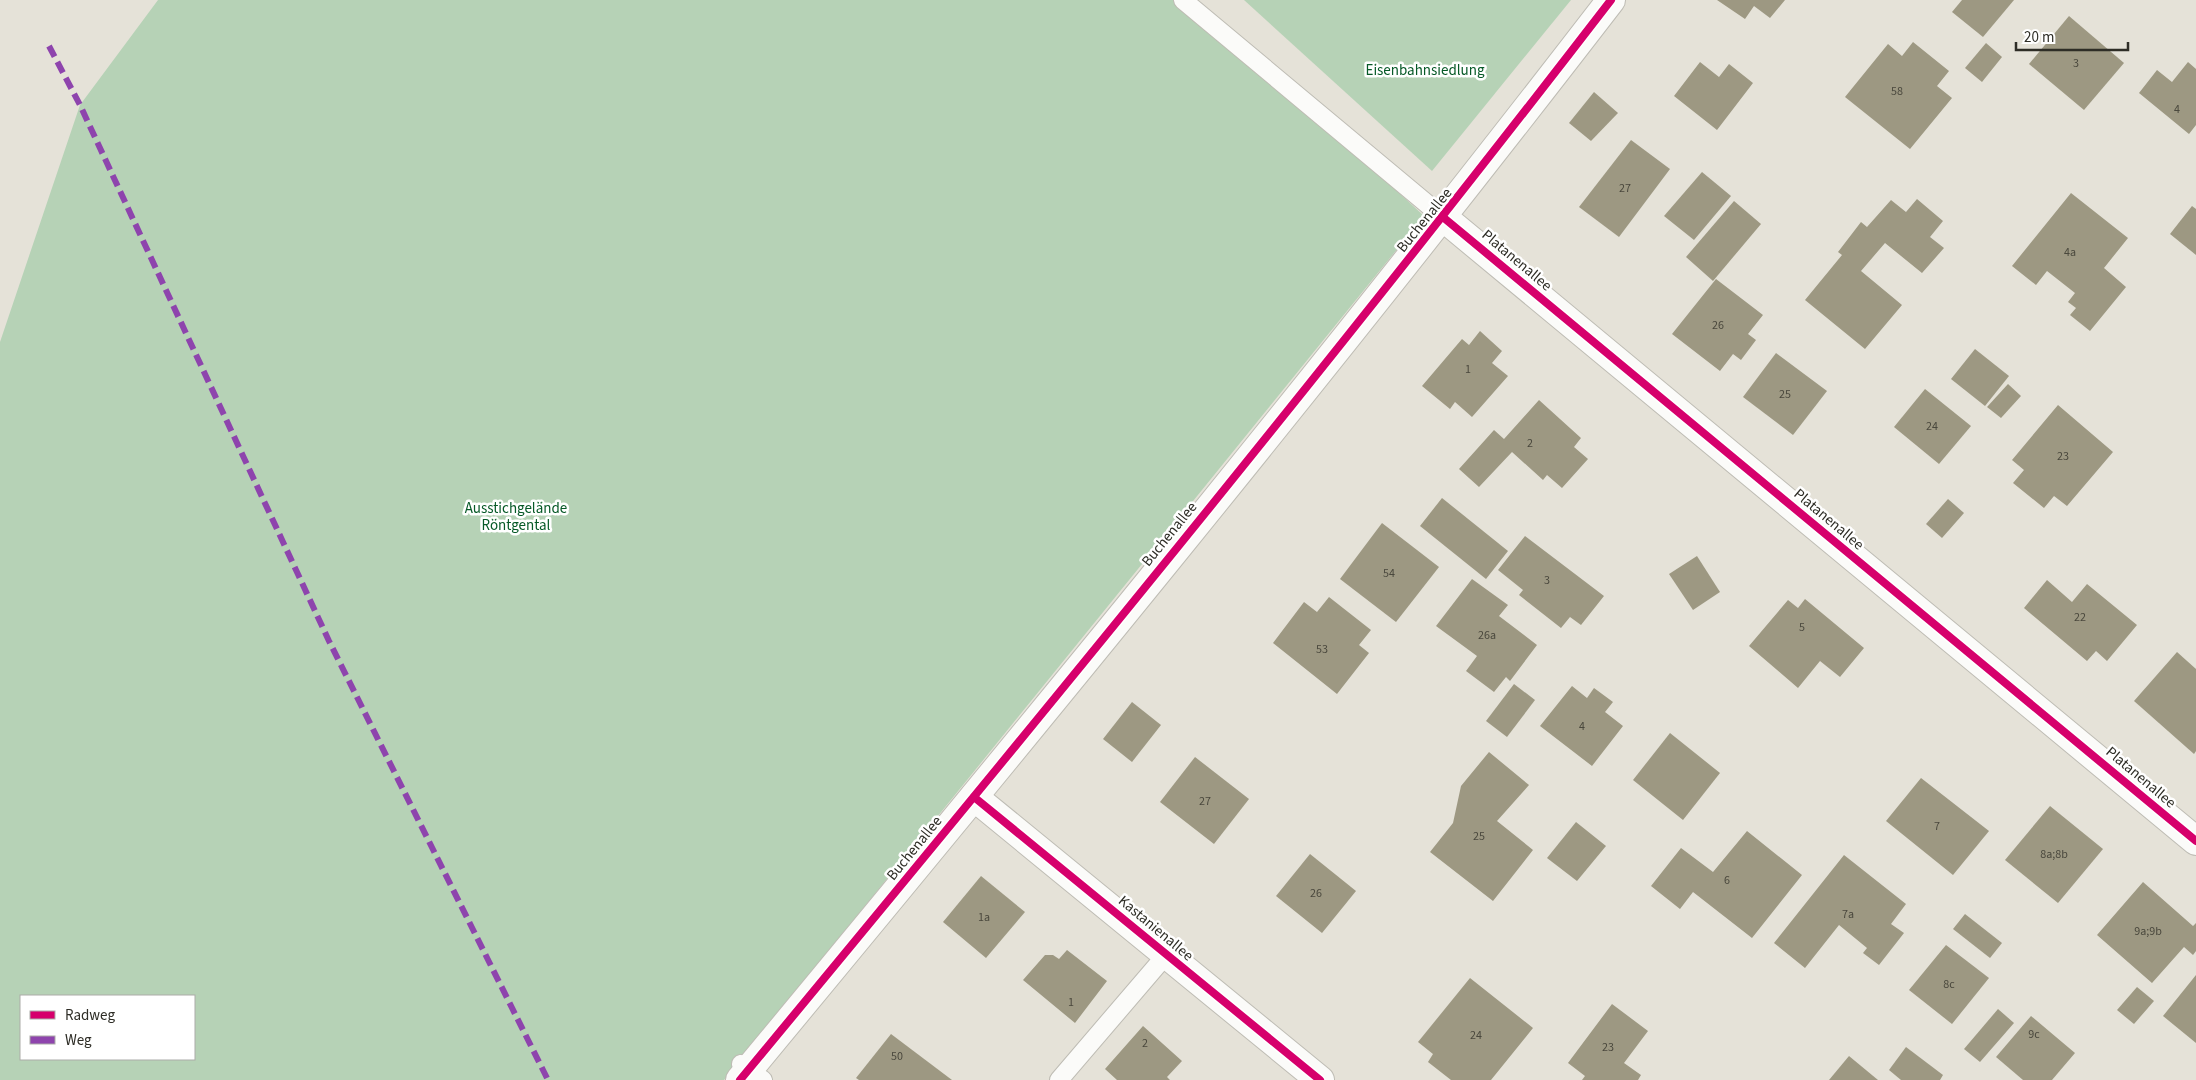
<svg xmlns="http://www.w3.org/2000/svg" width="2196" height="1080" viewBox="0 0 2196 1080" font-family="'Source Sans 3',sans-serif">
<rect width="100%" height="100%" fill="#e5e2d8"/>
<g fill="#b6d2b6" fill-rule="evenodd">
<path d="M158 0H1190L1424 216 724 1080H0V342L80 105ZM21 996H194V1059H21Z"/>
<path d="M1244 0H1571L1432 171Z"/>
</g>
<g fill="#9d9882">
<path d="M1717 0H1785L1770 18 1754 6 1745 19Z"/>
<path d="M1962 0H2014L1983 37 1952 12Z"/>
<path d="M2069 16 2124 63 2084 110 2029 64Z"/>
<path d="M1913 42 1949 71 1937 86 1952 98 1910 149 1845 97 1888 44 1902 56Z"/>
<path d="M1986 43 2002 57 1982 82 1965 68Z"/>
<path d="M1700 62 1719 77 1729 64 1753 83 1717 130 1674 96Z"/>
<path d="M2188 62 2196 69V125L2189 134 2139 93 2157 70 2172 82Z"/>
<path d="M1594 92 1618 113 1591 141 1569 123Z"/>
<path d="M1631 140 1670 169 1619 237 1579 207Z"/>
<path d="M1702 172 1731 196 1694 240 1664 216Z"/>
<path d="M2071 193 2128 238 2104 268 2126 287 2090 331 2070 315 2076 308 2068 302 2075 293 2047 271 2036 285 2012 266Z"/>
<path d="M1917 199 1943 221 1930 237 1944 248 1922 273 1885 243 1861 271 1902 305 1865 349 1805 300 1842 255 1838 252 1861 222 1867 227 1891 200 1906 212Z"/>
<path d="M1734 201 1761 224 1713 281 1686 257Z"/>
<path d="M2192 206 2196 209V255L2170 234Z"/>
<path d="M1716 279 1763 315 1748 334 1756 340 1741 360 1733 354 1720 371 1672 334Z"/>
<path d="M1480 331 1502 351 1492 363 1508 376 1472 417 1455 402 1450 409 1422 386 1462 339 1469 345Z"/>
<path d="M1975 349 2009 376 1985 406 1951 379Z"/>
<path d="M1776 353 1827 391 1793 435 1743 397Z"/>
<path d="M2008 384 2021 396 2001 418 1987 407Z"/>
<path d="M1925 389 1971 426 1939 464 1894 427Z"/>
<path d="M1539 400 1581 438 1574 447 1588 459 1562 488 1547 475 1543 480 1512 452 1479 487 1459 469 1494 430 1504 439Z"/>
<path d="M2058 405 2113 452 2067 506 2054 496 2044 508 2013 483 2024 470 2012 460Z"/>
<path d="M1442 498 1508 551 1486 579 1420 526Z"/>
<path d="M1948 499 1964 513 1942 538 1926 524Z"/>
<path d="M1382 523 1439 567 1396 622 1340 579Z"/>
<path d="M1525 536 1604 596 1581 625 1570 617 1561 628 1519 595 1523 590 1498 570Z"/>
<path d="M1697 556 1720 592 1693 610 1669 574Z"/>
<path d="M1472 579 1508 605 1499 616 1537 645 1510 681 1506 677 1494 692 1466 671 1477 656 1436 626Z"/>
<path d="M2047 580 2072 602 2087 584 2137 625 2107 661 2096 651 2087 661 2024 608Z"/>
<path d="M1329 597 1371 630 1359 645 1369 653 1337 694 1273 643 1304 602 1317 612Z"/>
<path d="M1805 599 1864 648 1840 677 1820 661 1798 688 1749 646 1788 600 1798 608Z"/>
<path d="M2177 652 2196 669V751L2194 754 2134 701Z"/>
<path d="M1514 684 1535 700 1507 737 1486 721Z"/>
<path d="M1572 686 1587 698 1594 688 1613 702 1605 712 1623 726 1592 766 1540 726Z"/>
<path d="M1132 702 1161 725 1132 762 1103 739Z"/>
<path d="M1670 733 1720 773 1683 820 1633 780Z"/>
<path d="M1489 752 1529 785 1497 821 1533 850 1493 901 1430 852 1453 823 1461 786Z"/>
<path d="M1195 757 1249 799 1214 844 1160 802Z"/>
<path d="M1921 778 1989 831 1953 875 1886 821Z"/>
<path d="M2050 806 2103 849 2058 903 2005 860Z"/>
<path d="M1576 822 1606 846 1577 881 1547 858Z"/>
<path d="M1747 831 1802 875 1752 938 1693 892 1680 909 1651 886 1681 848 1713 872Z"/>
<path d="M1310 854 1356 891 1322 933 1276 896Z"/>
<path d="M1844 855 1906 904 1891 924 1904 933 1879 965 1863 953 1867 948 1839 925 1805 968 1774 943Z"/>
<path d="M981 876 1025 912 986 958 943 922Z"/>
<path d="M2143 882 2193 926 2196 923V951L2193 955 2184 947 2152 983 2097 935Z"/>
<path d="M1965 914 2002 943 1990 958 1953 929Z"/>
<path d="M1946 945 1989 978 1952 1024 1909 990Z"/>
<path d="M1067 950 1107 981 1075 1023 1023 980 1045 955H1053L1059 959Z"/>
<path d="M2196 975V1043L2163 1016Z"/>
<path d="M1470 978 1533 1028 1491 1080H1451L1428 1062 1433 1054 1418 1042Z"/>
<path d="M2137 987 2154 1001 2134 1024 2117 1010Z"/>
<path d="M1612 1004 1648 1031 1624 1063 1641 1075 1638 1080H1582L1585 1076 1568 1063Z"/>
<path d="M1998 1009 2014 1023 1980 1062 1964 1049Z"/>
<path d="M2031 1016 2075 1053 2052 1080H2023L1996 1057Z"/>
<path d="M1143 1026 1182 1061 1167 1077 1170 1080H1117L1105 1069Z"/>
<path d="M891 1034 952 1080H859L856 1078Z"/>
<path d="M1906 1047 1943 1075 1940 1080H1901L1889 1070Z"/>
<path d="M1849 1056 1878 1080H1829Z"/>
</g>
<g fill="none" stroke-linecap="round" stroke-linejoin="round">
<defs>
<g id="service">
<path d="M1183 0 1444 218"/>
<path d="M741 1064 763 1080"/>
<path d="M1059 1080 1166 955"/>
</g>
<g id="minor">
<path d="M1444 218 2196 841"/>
<path d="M974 797 1320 1080"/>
<path d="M740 1080C1035 724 1329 366 1611 0"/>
</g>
</defs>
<use href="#service" stroke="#bebcb4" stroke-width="20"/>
<use href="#minor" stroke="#bebcb4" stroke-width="30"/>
<use href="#service" stroke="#fbfbf9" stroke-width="18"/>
<use href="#minor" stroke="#fbfbf9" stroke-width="28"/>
<path stroke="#8e44ad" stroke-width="6" stroke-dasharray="12 6" stroke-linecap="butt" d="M49 46 80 105 329 641 548 1080"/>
<defs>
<g id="cycleway">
<path d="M1444 218 2196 841"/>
<path d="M974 797 1320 1080"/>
<path d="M740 1080C1035 724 1329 366 1611 0"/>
</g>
</defs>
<use href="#cycleway" stroke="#fff" stroke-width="11"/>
<use href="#cycleway" stroke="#d6006c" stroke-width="8"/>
</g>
<g text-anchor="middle" stroke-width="5" stroke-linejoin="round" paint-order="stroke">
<g font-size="12" fill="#4a483d">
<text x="2076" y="67">3</text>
<text x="1897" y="95">58</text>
<text x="2177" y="113">4</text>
<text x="1625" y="192">27</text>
<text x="2070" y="256">4a</text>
<text x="1718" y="329">26</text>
<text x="1468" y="373">1</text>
<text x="1785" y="398">25</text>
<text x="1932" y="430">24</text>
<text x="1530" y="447">2</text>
<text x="2063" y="460">23</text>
<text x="1389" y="577">54</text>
<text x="1547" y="584">3</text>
<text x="2080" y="621">22</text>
<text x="1802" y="631">5</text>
<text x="1487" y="639">26a</text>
<text x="1322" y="653">53</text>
<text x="1582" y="730">4</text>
<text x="1205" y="805">27</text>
<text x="1937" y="830">7</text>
<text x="1479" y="840">25</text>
<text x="2054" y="858">8a;8b</text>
<text x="1727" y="884">6</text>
<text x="1316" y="897">26</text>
<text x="1848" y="918">7a</text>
<text x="984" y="921">1a</text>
<text x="2148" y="935">9a;9b</text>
<text x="1949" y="988">8c</text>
<text x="1071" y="1006">1</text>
<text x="2034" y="1038">9c</text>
<text x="1476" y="1039">24</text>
<text x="1145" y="1047">2</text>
<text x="1608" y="1051">23</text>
<text x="897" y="1060">50</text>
</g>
<g font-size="15" fill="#065927" stroke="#fff">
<text x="1425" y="75">Eisenbahnsiedlung</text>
<text x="516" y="513">Ausstichgelände<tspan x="516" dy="17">Röntgental</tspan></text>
</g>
<g font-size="15" fill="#2e2d26" stroke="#fff">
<text transform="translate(1424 220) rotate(-51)" y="5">Buchenallee</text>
<text transform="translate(1517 260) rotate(40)" y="5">Platanenallee</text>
<text transform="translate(1829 519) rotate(40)" y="5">Platanenallee</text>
<text transform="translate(1169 534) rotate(-51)" y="5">Buchenallee</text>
<text transform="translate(2141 777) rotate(40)" y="5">Platanenallee</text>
<text transform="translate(914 848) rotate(-51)" y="5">Buchenallee</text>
<text transform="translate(1156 928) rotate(40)" y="5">Kastanienallee</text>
</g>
</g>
<rect x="20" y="995" width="175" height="65" fill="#ffffff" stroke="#ababa8"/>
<rect x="30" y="1011" width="25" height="8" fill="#d6006c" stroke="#ababa8"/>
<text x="65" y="1020" font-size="15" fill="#2e2d26">Radweg</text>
<rect x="30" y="1036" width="25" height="8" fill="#8e44ad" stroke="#ababa8"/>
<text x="65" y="1045" font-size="15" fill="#2e2d26">Weg</text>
<path d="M2016 42v8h112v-8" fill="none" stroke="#2e2d26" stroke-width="2.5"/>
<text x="2024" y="42" font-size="15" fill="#2e2d26" stroke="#ffffff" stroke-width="4" paint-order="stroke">20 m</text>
</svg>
